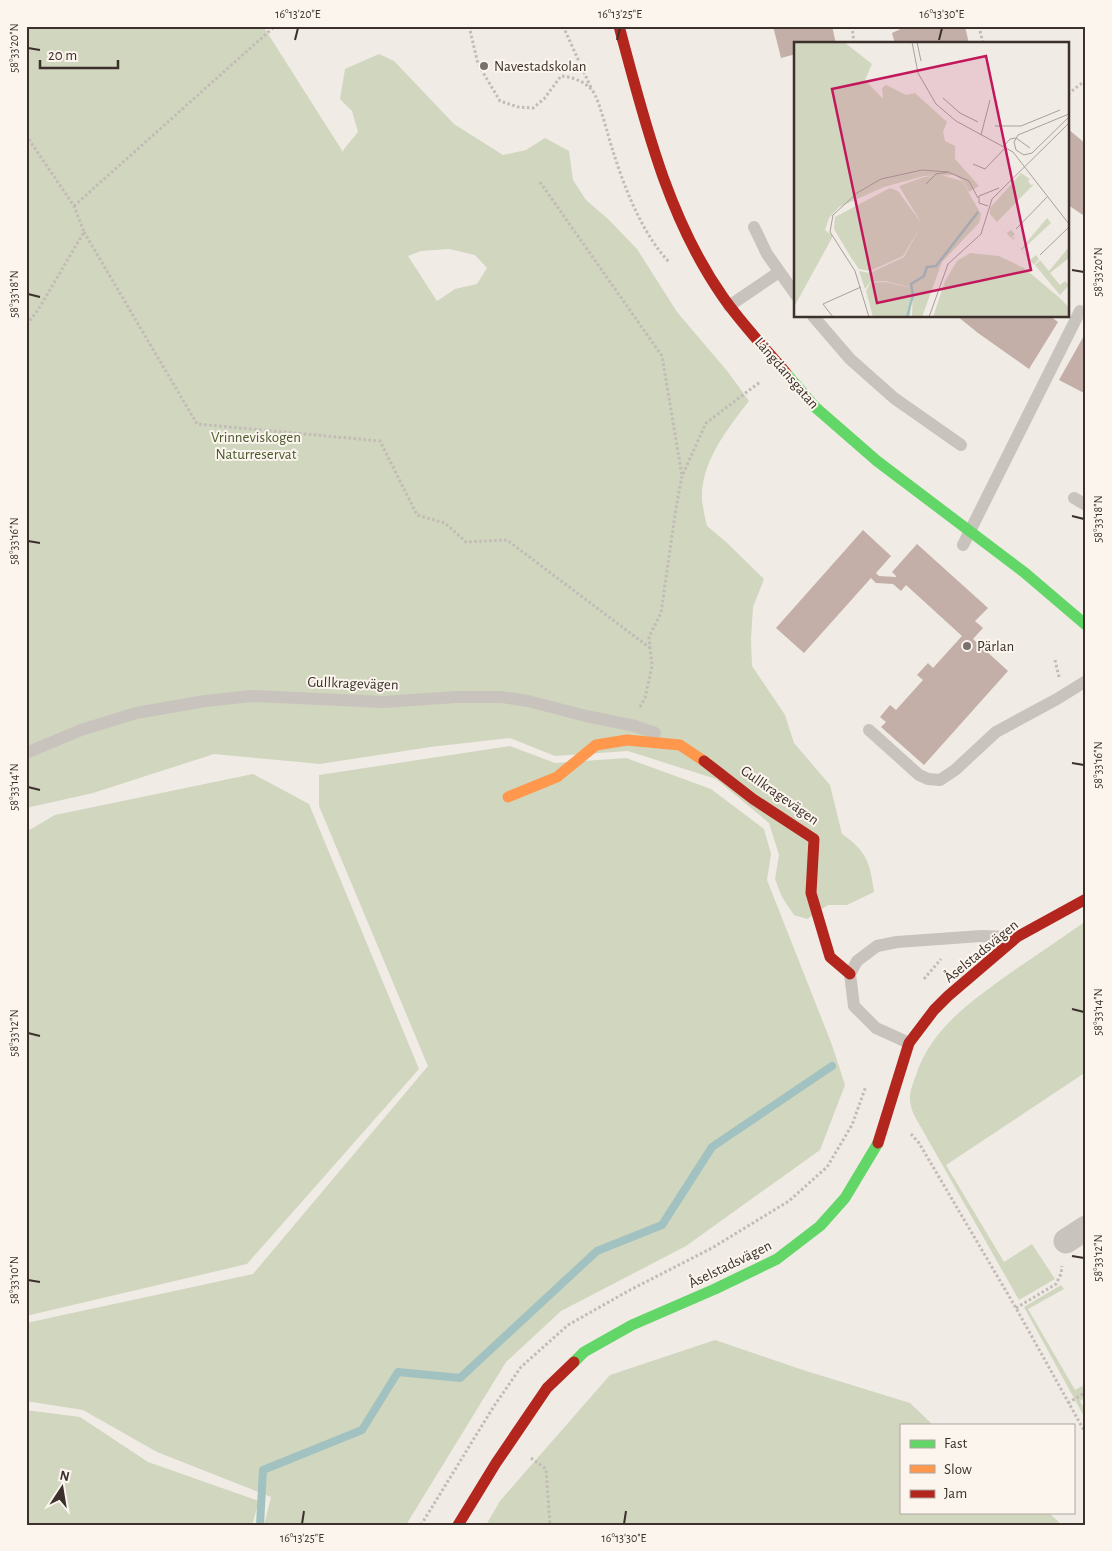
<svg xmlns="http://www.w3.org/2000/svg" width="1112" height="1551" viewBox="0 0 1112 1551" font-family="'Alegreya Sans',sans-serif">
<rect width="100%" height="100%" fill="#f0ebe5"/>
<g fill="#d1d6bf" fill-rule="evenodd">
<path d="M26 26H263L343 152 344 149 358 132 352 111 340 99 345 69 379 54 394 61 454 124 503 155 526 150 545 138 569 151 573 180 586 200 608 219 637 249 677 312 728 372 749 401C728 428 700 463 702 500 703 508 705 518 707 526L726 542 764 579 753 607 751 639 752 666 785 715 794 743 830 785 842 834C867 851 870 863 874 892L847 905H828L807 919 794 915 782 897 775 879 779 855 769 823 716 779 628 751 555 756 510 738 430 747 320 764 214 754 93 793 26 808ZM449 249 475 255 487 268 477 284 455 289 437 301 408 256 421 251Z"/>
<path d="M510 746 555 763 626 758 711 789 764 829 771 854 767 880 832 1045 845 1085 820 1150 686 1246 561 1311 506 1362 406 1525H264L271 1497 157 1452 83 1410 26 1401V1323L253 1274 428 1066 319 806V775Z"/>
<path d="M253 774 309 804 419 1069 247 1264 26 1316V832L55 815Z"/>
<path d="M1086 921V1072L946 1165 1004 1262 1032 1244 1055 1279 1019 1300 914 1115C907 1098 910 1092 916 1075 932 1026 976 998 1016 969 1040 953 1063 937 1086 921Z"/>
<path d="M1061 1285 1064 1289 1028 1309 1075 1390 1086 1384V1397L1080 1401 1086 1411V1420L1024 1307Z"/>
<path d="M715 1340 803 1370 910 1403 933 1425H901V1512H1048L1062 1525H486L500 1501 610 1375Z"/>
<path d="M26 1410 80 1417 148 1462 259 1501 252 1525H26Z"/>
</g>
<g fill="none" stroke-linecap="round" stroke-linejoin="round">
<path stroke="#a1c2c1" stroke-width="8" d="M260 1525 263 1470 362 1430 398 1372 460 1378 597 1251 662 1225 712 1147 832 1066"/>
</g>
<g fill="#c3afa7">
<path d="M773 26H832L836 44H796V54L781 58Z"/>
<path d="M907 26H965L969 44H895L892 33Z"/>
<path d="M1068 129 1086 144V217L1068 205Z"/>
<path d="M957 316H1050L1058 322 1029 369 978 333Z"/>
<path d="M1086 332V394L1059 380Z"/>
<path d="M863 530 891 556 876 573 879 576 896 577V576L892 572 917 544 988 608 975 621 983 628 973 639 1008 671 924 765 881 727 886 722 880 717 890 705 896 710 923 680 917 675 928 663 933 668 962 636 906 585 901 591 893 584 876 583 871 578 804 653 776 628Z"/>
</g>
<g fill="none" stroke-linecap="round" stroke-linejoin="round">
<g stroke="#c2bbb6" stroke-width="3" stroke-dasharray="2.5 2.5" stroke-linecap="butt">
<path d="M469 26 478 64 500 101 518 107 533 108 544 99 561 76C572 77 584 81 592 90 599 98 608 136 612 148 624 187 642 234 670 263"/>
<path d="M563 26 592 90"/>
<path d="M852 26 854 44"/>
<path d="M979 26 983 44"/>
<path d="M1068 94 1086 80"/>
<path d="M26 135 74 206 84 232 38 310 26 325"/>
<path d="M540 182 662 356 682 476"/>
<path d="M74 206 275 26"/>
<path d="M84 232 197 424 380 441 417 515 445 523 466 542 507 540 650 648"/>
<path d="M1055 660 1059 677"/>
<path d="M640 707 645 698 652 666 649 637 661 613 676 508 682 476 706 423 760 382"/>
<path d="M924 979 941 959"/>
<path d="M911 1134 919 1143 1016 1308 1086 1434"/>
<path d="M1016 1308 1056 1284 1061 1274 1062 1266"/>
<path d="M1068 1403 1086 1392"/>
<path d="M531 1458 546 1469 550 1525"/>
<path d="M421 1525 494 1406 521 1367 568 1325 630 1290 712 1248 789 1201 827 1167 852 1125 866 1086"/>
</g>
<g stroke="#c9c3be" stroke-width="12">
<path d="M754 227 767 254 796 295"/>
<path d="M729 306 779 272"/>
<path d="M813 316 850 359 894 398 961 445"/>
<path d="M1074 498 1086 505"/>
<path d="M963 545 1080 311"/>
<path d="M869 730 919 775 928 779 940 780 955 770 996 732 1057 699 1086 681"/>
<path d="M26 753 81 730 136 713 205 701 252 696 383 702 456 697H502L528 701 586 716 635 726 655 733"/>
<path d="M909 1043 876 1028 854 1006 850 974 857 961 877 946 897 942 981 936 1013 937"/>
</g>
<path stroke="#c9c3be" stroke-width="25" d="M1066 1241 1086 1228"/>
<g stroke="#63d668" stroke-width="11">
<path d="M786 373 815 407 877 461 1025 573 1086 625"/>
<path d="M574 1362 584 1352 632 1325 715 1289 777 1259 820 1226 845 1198 878 1143"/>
</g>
<path stroke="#ff974d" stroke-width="11" d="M508 797 557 777 596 745 627 740 680 745 704 761"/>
<g stroke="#b3261e" stroke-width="11">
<path d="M619 26C644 119 667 217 723 297 741 323 765 348 786 373"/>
<path d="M704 761 753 799 814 839 811 893 830 957 850 974"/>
<path d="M878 1143 909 1043 934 1010 948 996 1017 937 1086 899"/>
<path d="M458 1525 496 1463 547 1388 574 1362"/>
</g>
</g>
<path fill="none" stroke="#3b302b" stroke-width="2" d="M295 40 298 28M617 40 620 28M939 40 942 28M28 48 40 50M1072 270 1084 272M28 294 40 297M1072 516 1084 519M28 541 40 543M1072 763 1084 765M28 787 40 790M1072 1009 1084 1012M28 1033 40 1036M1072 1256 1084 1258M28 1280 40 1282M302 1524 304 1511M624 1524 626 1511"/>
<g fill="#7a716c" stroke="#fbf5ee" stroke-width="2">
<circle cx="484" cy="66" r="5"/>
<circle cx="967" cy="646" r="5"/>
</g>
<g text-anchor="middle" stroke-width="4" stroke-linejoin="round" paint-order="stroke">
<g font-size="15" fill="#3b302b" stroke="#fbf5ee" text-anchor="start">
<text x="494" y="71">Navestadskolan</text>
<text x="977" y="651">Pärlan</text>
</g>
<g font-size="15" fill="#3b302b" stroke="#fbf5ee">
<text transform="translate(787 373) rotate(49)" y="5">Långdansgatan</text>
<text transform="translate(353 683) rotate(2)" y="5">Gullkragevägen</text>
<text transform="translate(780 795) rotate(35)" y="5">Gullkragevägen</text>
<text transform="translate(981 951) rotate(-39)" y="5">Åselstadsvägen</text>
<text transform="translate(730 1264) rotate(-26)" y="5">Åselstadsvägen</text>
</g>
<g font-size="15" fill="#4a5a2e" stroke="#fbf5ee">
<text x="256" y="442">Vrinneviskogen<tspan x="256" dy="17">Naturreservat</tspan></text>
</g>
</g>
<g transform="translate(794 42)">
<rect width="275" height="275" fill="#f0ebe5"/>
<path d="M0 0H50L78 22 71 38 89 57 88 46 92 43 112 53 121 51 153 80 149 90 151 99 161 104V117L185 144 175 150 168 138 160 133 130 134 90 145 45 165 35 176 31 188 39 194 0 265ZM227 131 236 137 234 139 237 143 240 142 203 180 213 191 217 188 221 192 217 196 196 172V166ZM147 133 168 139 187 172 185 181 148 220 128 275H118L119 246 91 239 76 240 71 247 65 229 76 231 110 215 127 184 109 214 76 229 65 227 58 217 40 187 41 175 96 146 104 149 128 182 105 144 130 135ZM253 176 257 181 228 208 236 218 242 213 245 217 240 223 218 197 222 193 219 198 227 207ZM275 205V216L256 231 266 243 271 239 275 243 266 253 241 223 246 218 255 229ZM176 211 205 214 230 226 267 257 275 266V275H139L151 239 163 219ZM91 240 118 246 116 275H79L72 249 76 241Z" fill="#d1d6bf"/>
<path fill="none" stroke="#a1c2c1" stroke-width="2.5" d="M113 275 119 253 117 242 130 234 133 225 142 224 184 170"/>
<path fill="none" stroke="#a8a09b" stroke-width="1" d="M118 0 124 31 142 62 162 79 219 110 275 182M123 0 127 19M149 56 166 71 184 80M275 72 224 93 220 100 222 108 230 113 238 111 275 75M201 84H227L266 68M187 93 196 58M210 104 216 97 222 96 236 106M179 122 191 127 212 105M132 142 142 132 154 130 175 139 184 156M194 164 185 161V154L205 146M222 187 254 154M246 213 275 185M39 275 29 262 67 245M75 275 61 229 36 190 39 173 63 151 87 137 128 128 154 130M135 275 154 222 187 192 198 157 275 81"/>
<path fill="#c2185b" fill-opacity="0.15" stroke="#c2185b" stroke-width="2.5" d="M192 14 237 228 83 261 38 47Z"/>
<rect width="275" height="275" fill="none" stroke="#3b302b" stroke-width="2.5"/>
</g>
<rect width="1112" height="1551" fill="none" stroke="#fbf5ee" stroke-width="55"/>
<rect x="900" y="1424" width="175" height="90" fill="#fbf5ee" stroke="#aea6a0"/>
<rect x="910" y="1440" width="25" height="8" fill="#63d668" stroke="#aea6a0"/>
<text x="944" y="1448" font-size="15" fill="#3b302b">Fast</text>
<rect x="910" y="1465" width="25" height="8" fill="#ff974d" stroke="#aea6a0"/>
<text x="944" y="1474" font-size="15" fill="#3b302b">Slow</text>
<rect x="910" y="1490" width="25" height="8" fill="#b3261e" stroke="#aea6a0"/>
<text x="944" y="1498" font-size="15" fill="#3b302b">Jam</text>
<g transform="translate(62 1488) rotate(12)" stroke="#fbf5ee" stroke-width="4" paint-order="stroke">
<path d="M0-4L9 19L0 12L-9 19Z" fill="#3b302b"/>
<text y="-8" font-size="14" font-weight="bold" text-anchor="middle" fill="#3b302b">N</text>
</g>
<path d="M40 60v8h78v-8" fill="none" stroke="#3b302b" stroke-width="2.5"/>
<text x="48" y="60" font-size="15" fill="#3b302b" stroke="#fbf5ee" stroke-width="4" paint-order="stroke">20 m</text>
<rect x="28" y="28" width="1056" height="1496" fill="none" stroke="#3b302b" stroke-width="2"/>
<g font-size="12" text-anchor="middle" fill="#3b302b">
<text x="298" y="18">16°13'20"E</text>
<text x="620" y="18">16°13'25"E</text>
<text x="942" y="18">16°13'30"E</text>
<text transform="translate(14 48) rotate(-90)" y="4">58°33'20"N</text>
<text transform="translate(1098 272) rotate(-90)" y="4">58°33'20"N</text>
<text transform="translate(14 294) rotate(-90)" y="4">58°33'18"N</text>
<text transform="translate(1098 519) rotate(-90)" y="4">58°33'18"N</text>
<text transform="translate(14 541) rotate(-90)" y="4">58°33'16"N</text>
<text transform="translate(1098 765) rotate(-90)" y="4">58°33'16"N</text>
<text transform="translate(14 787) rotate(-90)" y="4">58°33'14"N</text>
<text transform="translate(1098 1012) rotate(-90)" y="4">58°33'14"N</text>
<text transform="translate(14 1033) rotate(-90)" y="4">58°33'12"N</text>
<text transform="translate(1098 1258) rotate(-90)" y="4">58°33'12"N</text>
<text transform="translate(14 1280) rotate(-90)" y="4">58°33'10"N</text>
<text x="302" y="1542">16°13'25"E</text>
<text x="624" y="1542">16°13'30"E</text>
</g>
</svg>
